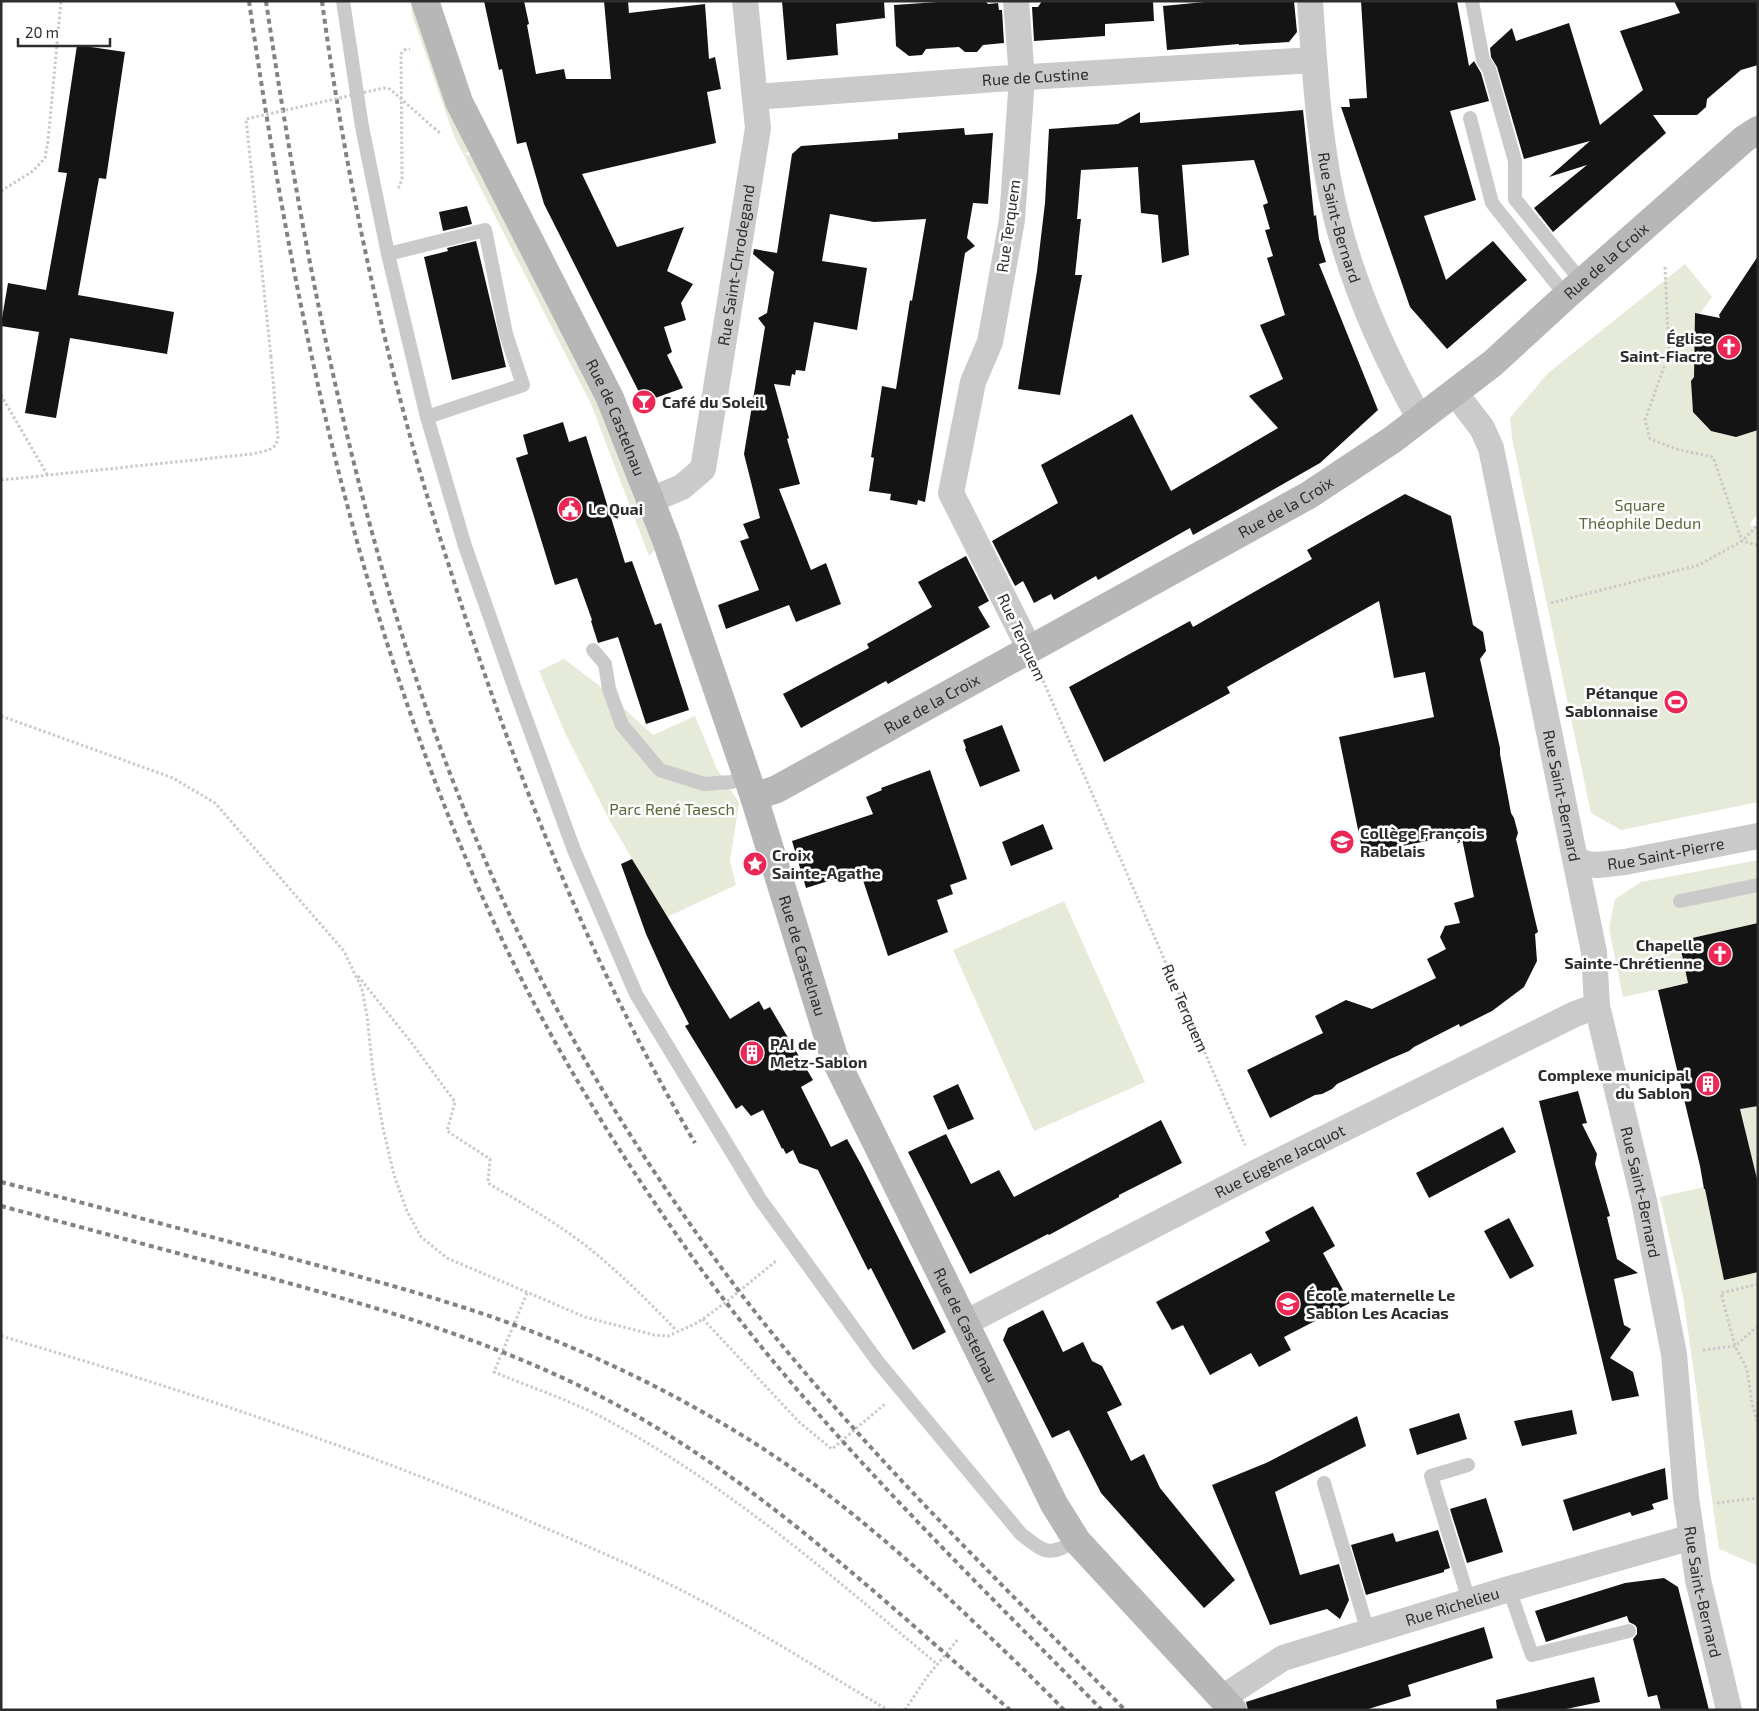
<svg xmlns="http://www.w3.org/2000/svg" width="1759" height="1711" viewBox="0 0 1759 1711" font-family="'Exo 2',sans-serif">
<rect width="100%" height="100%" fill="#fff"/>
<g fill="#e6ebd9">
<path d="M411 1H425L481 146 464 154 488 159 666 540 649 556 591 404 454 136 412 15Z"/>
<path d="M1685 264 1712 297 1700 314 1721 428 1719 433 1723 434 1725 430 1746 434 1750 433 1748 428 1758 424V513L1750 524 1758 529V802L1621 830 1591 813 1512 438 1510 418 1548 373Z"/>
<path d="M564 659 596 683 653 735 695 716 717 769 739 803 730 861 736 885 667 917 611 823 565 733 539 671Z"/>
<path d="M1758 860V923L1679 941 1688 983 1623 997 1609 928 1615 899 1641 882Z"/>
<path d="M1064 901 1145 1082 1034 1131 953 950Z"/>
<path d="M1713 993 1758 1013V1566L1719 1549 1683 1296 1660 1197 1756 1175Z"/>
</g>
<g fill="#141414">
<path d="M484 1H524L529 24 527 25 536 74 564 69 566 79H611L604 1H628L629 13 705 4 709 59 715 57 721 89 707 92 716 143 582 174 617 247 684 227 667 271 693 284 681 303 686 320 664 327 672 352 667 355 683 388 644 402 544 204 526 142 517 144 502 69 499 70Z"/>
<path d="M782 1H884L885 18 836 24 838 55 787 60Z"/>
<path d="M953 1H985L988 4 998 3 999 10H1002L1004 43 983 45 977 52H965L959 47 926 49 922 55 909 56 896 46 894 5Z"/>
<path d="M1042 1H1153L1154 21 1105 24V36L1034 41 1032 7H1038Z"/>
<path d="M1215 1H1294L1297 32 1289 42 1239 45V44L1167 50 1163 6Z"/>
<path d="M1361 1H1457L1469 66 1474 61 1481 73 1489 101 1450 111 1476 200 1424 216 1446 280 1493 241 1527 280 1447 349 1410 307 1341 107H1350L1349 99 1367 98Z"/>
<path d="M1674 1H1758V65L1741 70 1707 99 1706 107 1697 115H1653L1666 133 1553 232 1534 208 1587 165 1549 177 1590 141 1524 159 1497 67 1491 57 1490 48 1512 28 1516 41 1569 23 1600 125 1643 90 1620 31 1680 13Z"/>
<path d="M77 45 125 52 106 179 99 178 78 295 174 312 167 354 70 338 56 418 25 413 39 332 1 326V324L8 283 46 290 67 173 58 172Z"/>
<path d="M1303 110 1314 216 1316 215 1319 239 1326 262 1319 264 1378 410 1320 463 1236 511 1193 535 1190 528 1098 580 1096 576 1054 600 1051 594 1034 603 1023 581 1015 586 992 541 1058 503 1041 465 1132 414 1171 491 1278 428 1249 396 1283 379 1260 325 1285 315 1267 258 1273 256 1265 230 1270 229 1263 205 1268 203 1254 160 1182 165 1189 255 1162 263 1158 215 1141 213 1138 167 1081 170 1077 219H1081L1075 275H1082L1060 395 1018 389 1037 271 1045 203 1049 129 1118 124 1140 112V123Z"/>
<path d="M964 128 965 135 993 133 989 191 988 204 973 203 967 238 975 246 965 253 925 502 918 500 917 505 890 500 891 494 869 491 874 458 871 457 882 386 896 389 910 300 912 301 926 219 874 222 830 214 822 261 867 268 857 330 814 322 805 371 796 370 795 375 792 374 790 386 774 384 789 438 787 439 800 484 779 489 811 570 826 563 841 604 796 622 789 605 726 629 718 605 759 590 740 541 749 538 743 524 760 518 744 454 765 327 758 318 767 313 774 272 753 254 754 249 777 253 792 154 801 146 898 139V133Z"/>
<path d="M467 206 472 224 443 231 439 212Z"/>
<path d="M476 241 506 367 452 380 424 257 448 251 447 248Z"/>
<path d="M1758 256V430L1736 437 1711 431 1693 412 1691 381 1694 377 1695 313 1720 318 1719 315Z"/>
<path d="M563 422 569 442 586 436 625 563 632 561 655 625 661 623 689 710 646 724 618 637 598 643 591 621 592 620 577 578 555 585 516 458 528 454 523 435Z"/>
<path d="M1405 494 1451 516 1473 625 1483 632 1486 651 1480 659 1500 748V754L1511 813 1514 818 1518 833 1516 839 1538 932 1535 934 1537 961 1524 987 1492 1011 1460 1027 1459 1024 1414 1047 1409 1051 1390 1059 1337 1084 1332 1089 1322 1094 1315 1095 1270 1118 1247 1070 1323 1033 1315 1016 1346 1000 1372 1009 1436 978 1427 959 1446 949 1440 937 1445 926 1460 923 1454 903 1474 897 1461 834 1363 854 1339 737 1434 717 1425 672 1394 678 1379 601 1227 687 1230 693 1104 762 1069 687 1190 621 1193 627 1312 559 1307 550Z"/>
<path d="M966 556 989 601 978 607 990 627 888 684 886 681 801 728 783 694 869 648 867 644 932 607 918 582Z"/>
<path d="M1002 725 1020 771 980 787 965 749 966 748 963 740Z"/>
<path d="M930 770 967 879 950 885 953 894 937 900 948 932 888 956 860 871 806 888 792 841 873 814 866 797 882 790 881 788Z"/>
<path d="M1043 824 1053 849 1011 866 1002 842Z"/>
<path d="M632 859 730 1019 759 1001 764 1010 770 1007 813 1080 801 1087 831 1147 847 1139 862 1166 946 1332 913 1350 871 1268 868 1270 818 1170 799 1163 793 1150 786 1154 783 1148 782 1149 763 1110 751 1116 742 1105 736 1109 685 1026 689 1024 669 985 646 934 621 864Z"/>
<path d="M1758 923V1106L1740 1109 1758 1183V1272L1724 1280 1705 1189H1704L1700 1166 1658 990 1688 983 1679 941Z"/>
<path d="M958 1084 974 1119 948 1130 933 1096Z"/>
<path d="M1578 1091 1587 1123 1582 1124 1597 1154 1595 1164 1610 1216 1607 1217 1617 1259 1638 1273 1614 1279 1624 1325 1631 1329 1610 1358 1633 1372 1639 1396 1612 1401 1539 1101Z"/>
<path d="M1161 1120 1182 1163 1119 1195V1197L1049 1235 1048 1234 970 1274 908 1152 946 1134 971 1184 999 1170 1014 1197Z"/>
<path d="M1503 1127 1516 1152 1429 1198 1416 1173Z"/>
<path d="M1313 1206 1335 1246 1323 1253 1350 1303 1284 1337 1291 1350 1259 1367 1251 1353 1210 1375 1183 1325 1172 1330 1156 1302 1270 1241 1265 1232Z"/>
<path d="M1509 1218 1534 1266 1510 1279 1484 1231Z"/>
<path d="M1043 1310 1063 1352 1083 1342 1092 1361 1102 1366 1122 1405 1107 1412 1131 1461 1144 1454 1160 1488 1235 1580 1204 1608 1101 1493 1069 1430 1052 1438 1003 1340 1008 1328Z"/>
<path d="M1572 1410 1577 1434 1522 1446 1514 1421Z"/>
<path d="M1459 1413 1467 1439 1417 1455 1409 1429Z"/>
<path d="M1357 1416 1366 1446 1275 1492 1300 1575 1339 1564 1349 1600 1340 1619 1327 1609 1270 1625 1212 1485 1266 1463Z"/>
<path d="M1665 1468 1668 1499 1652 1504 1654 1509 1632 1516 1630 1512 1573 1531 1563 1500Z"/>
<path d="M1486 1498 1503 1552 1467 1563 1450 1509Z"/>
<path d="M1438 1530 1450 1568 1444 1570V1572L1366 1595 1351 1545 1393 1533 1396 1542Z"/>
<path d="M1664 1578 1678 1587 1709 1710H1661L1657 1695 1648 1697 1633 1639 1637 1634V1628L1635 1625 1629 1622 1627 1616 1546 1642 1535 1611 1625 1583Z"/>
<path d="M1484 1627 1493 1658 1408 1685 1411 1696 1365 1710H1248L1246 1702Z"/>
<path d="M1594 1677 1600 1702 1561 1710H1497L1496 1700Z"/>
</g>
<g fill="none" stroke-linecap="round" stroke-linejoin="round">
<g stroke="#cacaca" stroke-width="3" stroke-dasharray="2.5 2.5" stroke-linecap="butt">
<path d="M434 128 440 133"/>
<path d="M398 188 400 186 402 178 401 54 404 50 410 49"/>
<path d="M1 191 33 171 45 158 48 141 61 1"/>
<path d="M1665 267 1669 353 1645 420 1650 439 1676 449 1713 457 1742 541 1758 545"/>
<path d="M1 395 48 476"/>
<path d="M1 480 252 454 269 450 276 445 278 437 271 357"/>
<path d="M1551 603 1699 565 1742 541 1758 525"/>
<path id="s1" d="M1041 676 1245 1145"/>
<path d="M1 716 173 778 215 803 344 951 362 989 367 1016 373 1072 383 1128 394 1175 407 1211 421 1237 447 1258 585 1317 654 1335 668 1336 693 1325 703 1319 726 1302 776 1261"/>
<path d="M358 976 411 1042 455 1102 447 1131 490 1159 488 1183C523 1204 559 1224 590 1249 621 1274 649 1302 676 1330"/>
<path d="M1758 1284 1721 1293 1735 1346 1747 1369 1752 1403 1758 1425"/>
<path d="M527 1293 494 1372C532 1388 573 1401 609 1421 730 1487 832 1576 937 1664"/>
<path d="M703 1319 799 1422 832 1449 885 1404"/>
<path d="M1 1336C171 1386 338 1441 501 1509 559 1534 617 1558 673 1586 747 1623 817 1668 888 1710"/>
<path d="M1703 1350 1735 1346 1758 1326"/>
<path d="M1717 1503 1758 1498"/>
<path d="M905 1710 927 1677 959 1638"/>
</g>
<g stroke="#cacaca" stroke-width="14">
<path d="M343 1 362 127 388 254 427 417 465 546 515 689 574 850 636 994 760 1199 878 1362 1021 1534C1047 1554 1047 1556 1077 1541"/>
<path d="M1472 1 1483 60 1489 69 1515 161V199L1582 282"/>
<path d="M1470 118 1492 203 1566 296"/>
<path d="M388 254 485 230 506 334 523 385 427 417"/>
<path d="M593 650 605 664 609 689 622 725 660 770 704 784 731 782 747 777"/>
<path d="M1680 901 1758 885"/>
<path d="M1468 1465 1431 1476 1469 1601"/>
<path d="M1324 1483 1368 1632"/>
<path d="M1509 1589 1532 1655 1629 1631"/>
</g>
<g stroke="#cacaca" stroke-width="26">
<path d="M1016 1 1022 78 1012 220 990 342 973 382 951 493 1030 650"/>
<path id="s2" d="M1310 1C1315 74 1319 149 1337 220 1355 290 1385 357 1420 419"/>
<path id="s3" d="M756 97 996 79 1314 60"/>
<path id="s4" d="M1455 393 1482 428 1491 448 1594 952 1597 1006 1644 1201 1674 1354 1686 1497 1698 1580 1729 1710"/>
<path id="s5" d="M651 500 682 487 703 469 758 128 745 1"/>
<path id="s6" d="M1576 859 1586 864 1598 865 1625 862 1758 836"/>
<path id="s7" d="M965 1323 1257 1172 1575 1014 1597 1006"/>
<path id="s8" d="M1222 1698 1283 1658 1509 1589 1692 1537"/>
</g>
<g stroke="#b7b7b7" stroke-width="28">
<path id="s9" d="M425 1 459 102 610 398 666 540 754 797 834 1057 1054 1504 1077 1541 1233 1710"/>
<path id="s10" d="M754 797 777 789 1309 495 1392 440 1493 363 1566 296 1744 139 1758 130"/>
</g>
<g stroke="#828282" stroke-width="4" stroke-dasharray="5 4" stroke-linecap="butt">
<path d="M249 1C292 299 353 597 473 875 530 1010 608 1139 693 1258 812 1423 960 1565 1102 1710"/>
<path d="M266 1C318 353 393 711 566 1026 616 1118 675 1206 738 1290 854 1441 992 1574 1125 1710"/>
<path d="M322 1C342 151 373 302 413 447 428 502 446 556 463 610 524 795 596 975 695 1143"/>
<path d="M1 1182C88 1204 174 1227 260 1250 327 1268 394 1285 459 1306 554 1336 645 1377 730 1428 821 1482 901 1552 977 1625 1007 1653 1036 1681 1064 1710"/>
<path d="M1 1206C81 1227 161 1249 241 1270 377 1307 510 1344 635 1415 773 1494 890 1607 1010 1710"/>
</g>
<path stroke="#cacaca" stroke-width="3" stroke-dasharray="2.5 2.5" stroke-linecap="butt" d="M271 357 246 119 384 88 390 89 434 128"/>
</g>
<defs>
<symbol id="church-disc" viewBox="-11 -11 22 22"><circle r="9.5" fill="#eb2756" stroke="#fff"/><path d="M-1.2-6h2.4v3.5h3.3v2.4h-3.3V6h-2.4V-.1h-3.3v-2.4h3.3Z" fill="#fff"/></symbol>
<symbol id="bar-disc" viewBox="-11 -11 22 22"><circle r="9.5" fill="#eb2756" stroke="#fff"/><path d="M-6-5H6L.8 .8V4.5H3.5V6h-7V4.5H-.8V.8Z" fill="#fff"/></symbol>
<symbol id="civic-disc" viewBox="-11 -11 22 22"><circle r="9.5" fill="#eb2756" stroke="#fff"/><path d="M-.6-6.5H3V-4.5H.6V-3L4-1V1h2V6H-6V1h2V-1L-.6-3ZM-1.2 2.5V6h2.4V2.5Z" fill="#fff"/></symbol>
<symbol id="stadium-disc" viewBox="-11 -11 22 22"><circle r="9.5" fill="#eb2756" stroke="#fff"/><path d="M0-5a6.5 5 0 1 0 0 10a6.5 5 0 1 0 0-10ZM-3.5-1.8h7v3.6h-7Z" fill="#fff"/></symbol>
<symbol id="school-disc" viewBox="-11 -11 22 22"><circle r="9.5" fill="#eb2756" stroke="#fff"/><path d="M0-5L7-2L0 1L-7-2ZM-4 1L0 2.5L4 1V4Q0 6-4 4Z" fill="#fff"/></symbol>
<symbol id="sight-disc" viewBox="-11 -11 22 22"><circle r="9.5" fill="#eb2756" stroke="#fff"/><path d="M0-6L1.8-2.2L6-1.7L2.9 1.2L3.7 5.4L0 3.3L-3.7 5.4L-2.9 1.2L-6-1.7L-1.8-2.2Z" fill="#fff"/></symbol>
<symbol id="building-disc" viewBox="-11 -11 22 22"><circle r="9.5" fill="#eb2756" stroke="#fff"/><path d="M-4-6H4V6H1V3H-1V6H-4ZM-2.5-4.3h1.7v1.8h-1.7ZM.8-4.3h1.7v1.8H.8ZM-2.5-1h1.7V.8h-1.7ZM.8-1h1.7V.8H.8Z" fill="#fff"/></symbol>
</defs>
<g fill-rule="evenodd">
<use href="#church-disc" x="1715" y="333" width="28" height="28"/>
<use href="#bar-disc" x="630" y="388" width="28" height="28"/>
<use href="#civic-disc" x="556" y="495" width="28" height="28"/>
<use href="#stadium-disc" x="1662" y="688" width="28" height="28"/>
<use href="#school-disc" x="1328" y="828" width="28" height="28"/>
<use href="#sight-disc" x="741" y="850" width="28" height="28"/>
<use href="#church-disc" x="1706" y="940" width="28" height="28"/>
<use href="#building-disc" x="738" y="1039" width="28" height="28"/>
<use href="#building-disc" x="1694" y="1070" width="28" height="28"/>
<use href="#school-disc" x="1274" y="1290" width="28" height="28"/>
</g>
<g text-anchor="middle" stroke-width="5" stroke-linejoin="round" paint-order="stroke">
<g font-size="16" fill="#2d2d2d" stroke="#fff">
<text dy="6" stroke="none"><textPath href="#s3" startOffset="280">Rue de Custine</textPath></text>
<text dy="6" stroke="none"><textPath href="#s2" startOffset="219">Rue Saint-Bernard</textPath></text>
<text transform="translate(1008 226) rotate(-82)" y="6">Rue Terquem</text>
<text dy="6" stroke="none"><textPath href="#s10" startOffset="1011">Rue de la Croix</textPath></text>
<text dy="6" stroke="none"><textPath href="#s5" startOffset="268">Rue Saint-Chrodegand</textPath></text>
<text dy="6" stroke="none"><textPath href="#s9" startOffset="459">Rue de Castelnau</textPath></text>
<text dy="6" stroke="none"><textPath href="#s10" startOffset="606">Rue de la Croix</textPath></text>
<text transform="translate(1022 637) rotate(65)" y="6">Rue Terquem</text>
<text dy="6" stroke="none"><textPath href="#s10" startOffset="201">Rue de la Croix</textPath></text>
<text dy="6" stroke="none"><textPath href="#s4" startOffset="421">Rue Saint-Bernard</textPath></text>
<text dy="6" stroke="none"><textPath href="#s6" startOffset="92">Rue Saint-Pierre</textPath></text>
<text dy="6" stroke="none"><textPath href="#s9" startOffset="1029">Rue de Castelnau</textPath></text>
<text dy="6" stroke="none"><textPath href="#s1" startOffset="362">Rue Terquem</textPath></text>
<text dy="6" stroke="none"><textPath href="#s7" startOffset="354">Rue Eugène Jacquot</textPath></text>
<text dy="6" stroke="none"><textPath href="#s4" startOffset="826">Rue Saint-Bernard</textPath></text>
<text dy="6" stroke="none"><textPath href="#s9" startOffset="1434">Rue de Castelnau</textPath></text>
<text dy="6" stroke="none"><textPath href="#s4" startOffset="1231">Rue Saint-Bernard</textPath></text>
<text dy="6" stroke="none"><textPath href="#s8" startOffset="250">Rue Richelieu</textPath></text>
</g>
<g font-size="16" font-weight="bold" fill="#2d2d2d" stroke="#fff" text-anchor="start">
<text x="1712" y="344" text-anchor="end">Église<tspan x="1712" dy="18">Saint-Fiacre</tspan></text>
<text x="662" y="408">Café du Soleil</text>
<text x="588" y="515">Le Quai</text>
<text x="1658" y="699" text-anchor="end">Pétanque<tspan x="1658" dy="18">Sablonnaise</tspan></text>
<text x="1360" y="839">Collège François<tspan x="1360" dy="18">Rabelais</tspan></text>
<text x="772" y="861">Croix<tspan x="772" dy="18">Sainte-Agathe</tspan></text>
<text x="1702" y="951" text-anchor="end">Chapelle<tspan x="1702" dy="18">Sainte-Chrétienne</tspan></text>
<text x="770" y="1050">PAI de<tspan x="770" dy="18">Metz-Sablon</tspan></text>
<text x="1690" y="1081" text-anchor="end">Complexe municipal<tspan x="1690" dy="18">du Sablon</tspan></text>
<text x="1306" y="1301">École maternelle Le<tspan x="1306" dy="18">Sablon Les Acacias</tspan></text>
</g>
<g font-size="16" fill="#576939" stroke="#fff">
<text x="1640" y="511">Square<tspan x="1640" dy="18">Théophile Dedun</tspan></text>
<text x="672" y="815">Parc René Taesch</text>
</g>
</g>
<rect width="1759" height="1711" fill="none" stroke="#2d2d2d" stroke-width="5"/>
<path d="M18 38v8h92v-8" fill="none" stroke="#2d2d2d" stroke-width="2.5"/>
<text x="25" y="38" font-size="15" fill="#2d2d2d" stroke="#ffffff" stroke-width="4" paint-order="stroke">20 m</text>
</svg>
